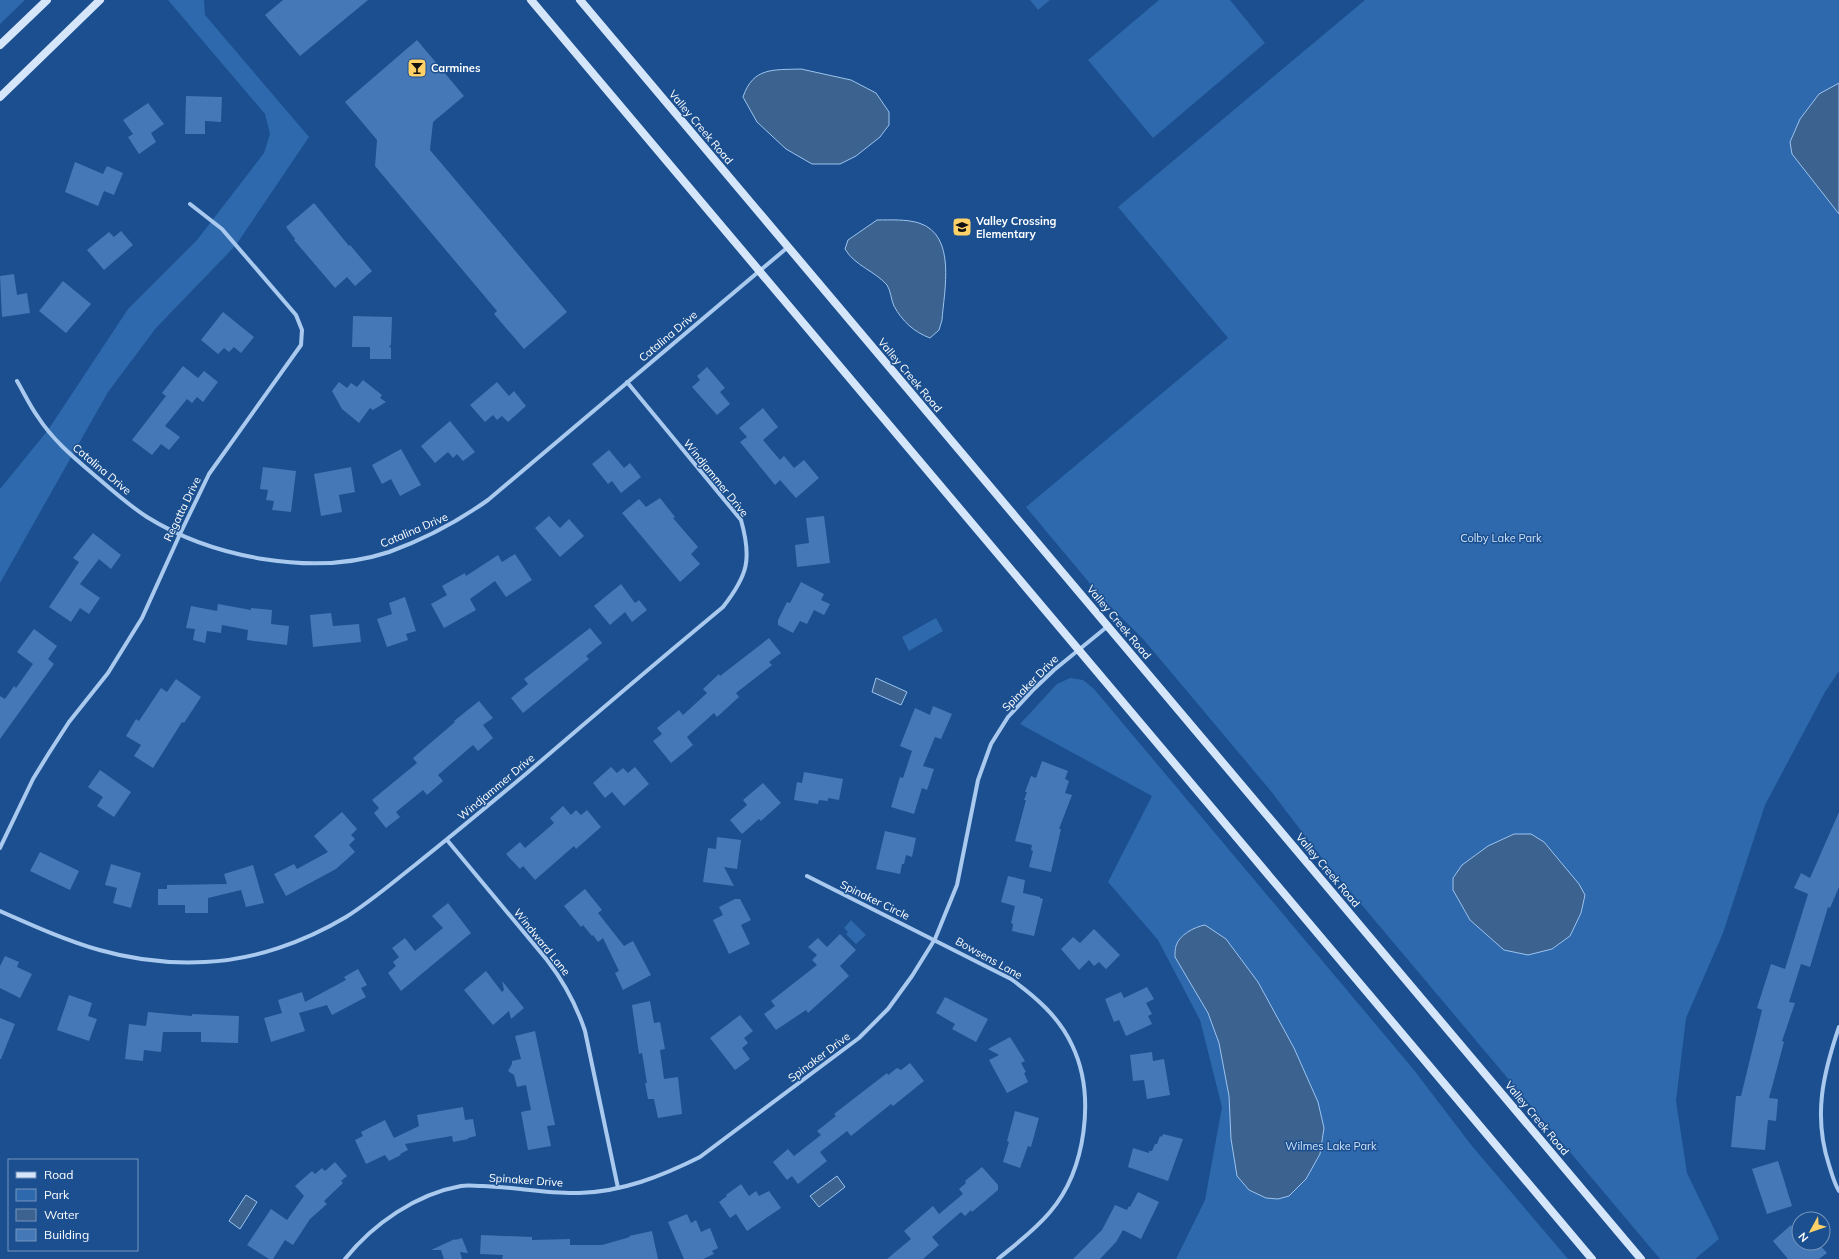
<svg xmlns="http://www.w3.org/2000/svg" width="1839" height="1259" viewBox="0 0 1839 1259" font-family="Mulish,sans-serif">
<rect width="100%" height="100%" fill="#1b4f8f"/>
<g fill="#2e69ad">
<path d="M0 0H25L0 24Z"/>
<path d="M168 0H204L205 15 309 137 236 245 156 328 108 392 0 583V489L48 430 128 309 197 240 264 153 270 134 265 114Z"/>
<path d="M1030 0H1050L1038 10Z"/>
<path d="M1159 0H1230L1265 43 1153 138 1088 60Z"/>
<path d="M1365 0H1839V671L1825 692 1765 805 1723 933 1686 1018 1676 1101 1687 1173 1719 1239 1695 1259H1660L1318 853 1270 790 1144 640 1102 598 1026 507 1228 338 1118 207Z"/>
<path d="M936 618 943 631 909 651 902 637Z"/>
<path d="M1070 678 1083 680 1094 689 1414 1070 1472 1146 1568 1259H1176L1205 1200 1222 1107 1200 1020 1158 940 1108 882 1152 796 1020 724 1057 684Z"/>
<path d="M851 920 866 935 856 944 846 934 848 932 844 928Z"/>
</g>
<g fill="#3c6290" stroke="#9cc4f0">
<path d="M801 69 851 80 876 93 889 112V125L880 137 856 156 840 164H812L786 149 757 122 743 97C753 67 773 70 801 69Z"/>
<path d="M1839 83V214L1792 154 1790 142 1800 119 1819 94Z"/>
<path d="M877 220C891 220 906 219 919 223 957 235 944 291 942 320L939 330 930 338C914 332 902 321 894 306 891 300 891 291 887 285 875 271 855 266 845 249L848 240Z"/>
<path d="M876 678 907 692 901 705 872 692Z"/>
<path d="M1514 834H1531L1544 842 1579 884 1585 895 1581 913 1570 936 1552 949 1528 955 1504 950 1470 920 1453 890V878L1462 865 1488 846Z"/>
<path d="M1205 925 1226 939 1258 982 1294 1048 1318 1102 1324 1128 1320 1154 1306 1179 1289 1196 1278 1199 1266 1198 1249 1190 1237 1176 1231 1139 1229 1096 1219 1043 1208 1013 1175 957C1175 954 1175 949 1176 946 1179 935 1194 927 1205 925Z"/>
<path d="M837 1176 845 1187 819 1207 810 1196Z"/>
<path d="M246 1195 257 1202 240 1229 229 1221Z"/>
</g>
<g fill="#4478b7">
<path d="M283 0H368L300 56 265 15Z"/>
<path d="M417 40 464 96 433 122 430 150 567 312 524 349 494 314 497 311 375 166 377 140 345 102Z"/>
<path d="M186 96 222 97 221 122 205 121V134H185Z"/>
<path d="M148 103 164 124 151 133 156 142 139 154 128 137 133 134 123 120Z"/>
<path d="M75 162 103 174 107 166 123 173 114 195 104 191 98 206 65 192Z"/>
<path d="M314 203 349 246 350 245 372 271 355 286 347 277 335 288 294 240 295 239 286 227Z"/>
<path d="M121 231 133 245 104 270 87 250 109 232 114 237Z"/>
<path d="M14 274 17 295 27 293 30 313 2 317 0 276Z"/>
<path d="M63 281 91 304 66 333 39 311Z"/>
<path d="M223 312 254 337 241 353 234 347 229 352 224 348 218 354 201 340Z"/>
<path d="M353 316 392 317 391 345 389 346 391 348V359H370V347H352Z"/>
<path d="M183 366 198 378 204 371 218 382 203 402 197 397 192 403 187 399 165 426 180 437 169 450 161 444 152 455 132 440 166 396 162 393Z"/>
<path d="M707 367 725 388 720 392 730 404 717 415 692 387 700 380 697 376Z"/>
<path d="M363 380 382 395 380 398 386 402 373 410 370 408 359 423 342 409 332 391 339 382 347 388 351 383 357 387Z"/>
<path d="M497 382 509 396 514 391 526 406 508 422 502 416 497 420 493 415 485 422 470 405Z"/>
<path d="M763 408 778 427 763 440 780 460 784 456 794 468 804 460 819 478 796 498 780 480 775 485 740 442 747 437 739 428Z"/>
<path d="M450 421 475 452 463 461 457 454 453 458 448 452 435 463 421 446Z"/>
<path d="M401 449 421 485 400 496 391 479 382 484 372 465Z"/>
<path d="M609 450 624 468 630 463 641 477 621 493 612 481 608 484 592 464Z"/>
<path d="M263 467 296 471 291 512 272 510 274 501 266 500 268 490 260 489Z"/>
<path d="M351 467 355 492 339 495 342 512 321 516 314 474Z"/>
<path d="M660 498 675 517 673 518 698 547 691 554 700 564 680 582 622 513 639 499 646 507Z"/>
<path d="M549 516 560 528 569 519 584 536 560 557 535 528Z"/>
<path d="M824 516 830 563 797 567 795 545 809 543 806 518Z"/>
<path d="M93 533 121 555 111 569 99 559 80 584 100 598 89 614 80 608 71 622 49 607 79 562 73 558Z"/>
<path d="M515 554 532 580 506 597 495 581 470 599 476 610 444 628 431 604 447 595 442 586 465 573 466 576 498 555 502 562Z"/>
<path d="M801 582 824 594 821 600 830 604 824 615 814 610 807 624 800 621 793 633 778 625V620L787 602 790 603Z"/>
<path d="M621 584 635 603 639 600 647 610 632 622 625 612 610 625 594 606Z"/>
<path d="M405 597 416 631 406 634 408 640 387 647 377 619 392 614 389 603Z"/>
<path d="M218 604 251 610V608L272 610 271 624 289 626 287 645 247 640 248 630 222 625 221 633 207 631 205 643 193 640 195 629 186 628 191 606 217 611Z"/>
<path d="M331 613 333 626 359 624 361 642 313 647 310 615Z"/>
<path d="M590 628 602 643 586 656 589 659 523 713 511 698 528 684 524 679Z"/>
<path d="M34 629 57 646 48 659 54 664 0 739V696L5 699 14 686 16 688 33 664 17 652Z"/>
<path d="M769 638 781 653 769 662 772 665 736 693 739 697 717 717 714 713 687 737 693 745 671 763 653 741 662 734 657 728 679 710 683 715 707 693 703 689 719 674 720 676Z"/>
<path d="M176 679 201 697 184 723 182 722 153 768 134 756 141 745 126 736 136 719 139 721 161 688 167 692Z"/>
<path d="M479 701 493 718 483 725 493 738 478 751 473 745 438 775 443 781 427 795 423 790 396 812 400 817 386 828 374 813 379 808 372 800 417 763 413 758 455 722 454 721Z"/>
<path d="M933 706 952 714 941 739 935 737 923 766 934 769 927 790 922 788 914 814 891 807 900 777 903 778 912 751 900 746 915 708 930 715Z"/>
<path d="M1042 761 1068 771 1065 779 1069 781 1065 793 1072 795 1059 829H1061L1051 872 1029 867 1033 851 1031 850 1032 845 1015 841 1026 800H1024L1027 792H1025L1031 776 1036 778Z"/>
<path d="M611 767 617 773 623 768 628 773 635 767 649 784 624 806 612 792 605 798 593 783Z"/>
<path d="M100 770 131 792 114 817 97 806 103 797 88 787Z"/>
<path d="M804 772 843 779 839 800 828 798V801L819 800 818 804 794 800 797 782 802 783Z"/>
<path d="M763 783 781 803 761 821 759 819 742 834 730 820 747 805 743 800Z"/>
<path d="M563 806 571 815 576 810 581 815 587 810 601 827 576 849 574 846 535 880 523 866 520 869 506 854 520 842 525 848 554 823 550 818Z"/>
<path d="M342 812 357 829 351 835 355 839 349 845 355 852 336 869 286 896 274 874 294 864 297 869 328 852 314 836Z"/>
<path d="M1839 812V887L1830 908 1828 907 1810 967 1801 964 1789 1002 1795 1003 1782 1041 1784 1042 1769 1098 1778 1099 1776 1121 1768 1120 1765 1150 1731 1147 1736 1096H1741L1762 1010 1757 1008 1771 964 1785 969 1808 894 1794 888 1801 873 1810 878Z"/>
<path d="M885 831 916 838 912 857 906 855 904 864H902L900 874 876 869Z"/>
<path d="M717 837 741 840 737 869 724 867 734 886 703 882 708 848 716 849Z"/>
<path d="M40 852 79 871 70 890 30 871Z"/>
<path d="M111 864 141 873 131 908 113 903 117 888 105 885Z"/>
<path d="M253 865 264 903 246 907 241 890 208 898V913H185V905H158V889H167V885L227 884 224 874Z"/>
<path d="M1008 876 1025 880 1023 893 1040 897V898L1043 899 1034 936 1012 931 1013 924 1011 923 1015 906 1001 902Z"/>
<path d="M585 889 602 910 598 913 624 946 633 941 651 975 623 990 615 973 619 971 603 938 598 942 593 935 592 936 583 925 581 927 564 906Z"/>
<path d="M735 899H740L751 920 741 925 750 944 729 954 713 920 723 915 719 907Z"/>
<path d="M448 903 471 933 401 991 388 973 396 966 393 962 399 957 392 948 405 938 415 951 443 928 432 916Z"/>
<path d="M1094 929 1120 955 1106 969 1099 962 1094 966 1089 960 1079 970 1061 949 1073 937 1080 943Z"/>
<path d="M840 934 856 950 840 966 849 976 808 1013 806 1010 776 1030 764 1014 775 1006 771 1001 817 965 812 960 817 955 808 947 818 938 827 947Z"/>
<path d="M5 956 19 962 17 967 32 974 20 998 0 988V966Z"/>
<path d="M358 969 367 985 361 988 366 997 332 1015 327 1005 299 1013 305 1031 271 1042 264 1018 282 1013 278 1000 302 992 305 1002 346 980 344 977Z"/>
<path d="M486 971 502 992 504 990 502 981 524 1008 511 1019 509 1011 493 1025 464 990Z"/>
<path d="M1147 987 1154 999 1146 1003 1152 1014 1148 1016 1152 1024 1126 1036 1119 1020 1114 1022 1105 999 1121 992 1124 998Z"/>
<path d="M69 995 92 1003 88 1016 97 1019 89 1041 57 1030Z"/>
<path d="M945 997 988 1019 976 1042 952 1029 955 1024 936 1013Z"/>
<path d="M650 1001 654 1023 660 1022 665 1049 660 1050 664 1079 678 1077 682 1114 658 1118 654 1099H648L645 1083H647L642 1053 639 1054 632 1005Z"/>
<path d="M148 1012 192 1016V1014L239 1016 238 1043 201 1042V1032H163L161 1052 144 1050 143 1061 125 1059 129 1024 146 1026Z"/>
<path d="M740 1015 753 1031 744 1038 748 1043 742 1048 750 1059 735 1070 710 1038Z"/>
<path d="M0 1018 15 1024 1 1059H0Z"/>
<path d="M535 1031 555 1125 547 1126 551 1146 528 1150 521 1112 531 1110 526 1085 517 1087 514 1075 508 1071 512 1064V1061L521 1059 515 1036Z"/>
<path d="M1010 1037 1025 1061 1021 1063 1026 1072 1024 1073 1028 1082 1007 1093 989 1060 999 1055 988 1049Z"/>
<path d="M1152 1052 1153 1061 1164 1059 1170 1095 1147 1099 1144 1080 1133 1081 1130 1055Z"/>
<path d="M910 1063 924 1081 893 1106 891 1104 851 1136 847 1131 820 1152 827 1161 798 1184 792 1176 787 1180 773 1162 788 1149 794 1156 821 1135 817 1131 836 1116 834 1114 887 1073 888 1075 897 1068 901 1070Z"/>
<path d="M463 1107 465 1120 473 1119 476 1136 468 1138V1139L453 1142 452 1136 405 1144 408 1150 400 1154 401 1155 389 1161 385 1155 366 1164 355 1140 363 1136 361 1132 385 1120 394 1138 419 1126 417 1115Z"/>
<path d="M1015 1111 1039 1118 1031 1147 1028 1146 1020 1168 1003 1162 1009 1142 1007 1141Z"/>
<path d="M1163 1134 1183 1139 1168 1181 1128 1167 1133 1148 1149 1153V1151H1152L1155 1144H1157L1160 1136 1162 1137Z"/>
<path d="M1778 1161 1792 1206 1767 1214 1752 1169Z"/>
<path d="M335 1162 347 1176 341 1181 343 1183 324 1201 327 1204 310 1219 293 1245 285 1240 273 1259H269L247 1245 271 1209 287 1220 304 1196 295 1186 312 1171 315 1174 322 1168 325 1171Z"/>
<path d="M982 1167 998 1185V1190L972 1212 971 1210 965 1216 961 1212 932 1237 939 1245 923 1259H887L911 1239 904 1231 933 1206 939 1214 963 1194 959 1189 966 1183 965 1181Z"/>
<path d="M741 1184 749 1196 756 1191 759 1196 769 1191 781 1208 747 1231 736 1214 730 1218 719 1202 727 1196 726 1195Z"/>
<path d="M1138 1192 1159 1202 1141 1239 1123 1230 1116 1242 1100 1259H1073L1102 1230 1115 1205 1127 1210 1129 1206 1130 1207Z"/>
<path d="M687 1214 691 1223 696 1220 701 1232 710 1228 718 1248 712 1251 714 1254 703 1259H684L668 1222Z"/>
<path d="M1791 1225 1799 1235V1243H1818L1827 1253 1819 1259H1788L1773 1241Z"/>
<path d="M652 1231 658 1259H502L503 1255 480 1254 481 1235 532 1237V1240L570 1239V1245H602L630 1237 629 1236Z"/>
<path d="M462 1238 468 1253 460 1252 462 1259H444L441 1250H431L455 1239V1240Z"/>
</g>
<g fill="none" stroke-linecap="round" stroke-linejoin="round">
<g stroke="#a9c9ee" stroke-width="4">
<path d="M17 381C24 393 30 406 38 417 54 442 77 460 99 479 115 493 130 506 147 517 213 558 314 577 389 552 425 539 457 522 488 500L788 247"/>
<path d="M447 840 547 960C564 982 576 1004 585 1031L618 1188"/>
<path d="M0 848 33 779 49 753 69 722 108 673 142 618 180 534 209 474 301 345 302 330 296 315 222 229 190 204"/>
<path d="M807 876 1011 979C1036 997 1059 1017 1072 1045 1096 1095 1086 1170 1050 1212 1035 1230 1016 1244 998 1259"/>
<path d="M0 911C72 943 125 966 205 962 254 960 304 942 346 917 370 902 392 883 415 865 453 835 490 804 527 773 592 717 657 662 723 607 748 575 752 559 741 520L627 382"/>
<path d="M1839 1027C1823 1074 1813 1116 1829 1165 1832 1174 1834 1183 1839 1191"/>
<path d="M345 1259C373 1224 416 1194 461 1186 468 1185 475 1186 482 1186 515 1187 547 1194 579 1193 622 1192 662 1176 700 1157L859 1038 888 1009 912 976 935 939 957 885 978 780 991 744 1008 717 1034 689 1054 670 1108 626"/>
</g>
<g stroke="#d6e6fa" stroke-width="8">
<path d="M531 0 1592 1259"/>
<path d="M580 0 1641 1259"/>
<path d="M0 45 47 0"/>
<path d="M0 97 100 0"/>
</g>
</g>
<defs>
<symbol id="bar-square" viewBox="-11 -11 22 22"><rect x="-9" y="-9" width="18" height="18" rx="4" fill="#ffd166" stroke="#1b4f8f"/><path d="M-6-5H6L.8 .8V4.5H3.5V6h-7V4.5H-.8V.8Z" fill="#111"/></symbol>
<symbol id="school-square" viewBox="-11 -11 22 22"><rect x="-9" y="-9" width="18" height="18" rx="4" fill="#ffd166" stroke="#1b4f8f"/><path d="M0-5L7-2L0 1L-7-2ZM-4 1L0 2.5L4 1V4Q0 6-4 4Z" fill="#111"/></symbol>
</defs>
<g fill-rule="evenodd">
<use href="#bar-square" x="406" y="57" width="22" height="22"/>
<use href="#school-square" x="951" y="216" width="22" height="22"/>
</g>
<g text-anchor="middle" stroke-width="3" stroke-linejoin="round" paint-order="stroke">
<g font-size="11" font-weight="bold" fill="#fff" stroke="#1b4f8f" text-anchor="start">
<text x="431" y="72">Carmines</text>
<text x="976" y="225">Valley Crossing<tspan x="976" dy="13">Elementary</tspan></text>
</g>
<g font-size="11" fill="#fff" stroke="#1b4f8f">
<text transform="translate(701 127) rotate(50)" y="4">Valley Creek Road</text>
<text transform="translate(668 336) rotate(-40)" y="4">Catalina Drive</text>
<text transform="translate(910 375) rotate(50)" y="4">Valley Creek Road</text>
<text transform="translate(102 469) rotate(40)" y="4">Catalina Drive</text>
<text transform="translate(716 478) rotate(51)" y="4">Windjammer Drive</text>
<text transform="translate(182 509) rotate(-64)" y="4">Regatta Drive</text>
<text transform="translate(414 530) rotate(-23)" y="4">Catalina Drive</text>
<text transform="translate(1119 622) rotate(50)" y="4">Valley Creek Road</text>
<text transform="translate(1030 683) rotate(-45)" y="4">Spinaker Drive</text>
<text transform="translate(496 787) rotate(-40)" y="4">Windjammer Drive</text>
<text transform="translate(1328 870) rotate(50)" y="4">Valley Creek Road</text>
<text transform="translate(875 900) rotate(26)" y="4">Spinaker Circle</text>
<text transform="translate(542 942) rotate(51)" y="4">Windward Lane</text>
<text transform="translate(989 958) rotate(29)" y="4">Bowsens Lane</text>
<text transform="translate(819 1057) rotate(-37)" y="4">Spinaker Drive</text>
<text transform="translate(1537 1118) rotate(50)" y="4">Valley Creek Road</text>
<text transform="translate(526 1180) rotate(4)" y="4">Spinaker Drive</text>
</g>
<g font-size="11" fill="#cfe3fa" stroke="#1b4f8f">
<text x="1501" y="542">Colby Lake Park</text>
<text x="1331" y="1150">Wilmes Lake Park</text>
</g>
</g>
<rect x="8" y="1159" width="130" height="92" fill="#1b4f8f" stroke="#7695bc"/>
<rect x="16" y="1172" width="20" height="6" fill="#d6e6fa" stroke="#7695bc"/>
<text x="44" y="1179" font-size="12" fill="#ffffff">Road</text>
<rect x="16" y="1189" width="20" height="12" fill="#2e69ad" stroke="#7695bc"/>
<text x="44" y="1199" font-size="12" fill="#ffffff">Park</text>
<rect x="16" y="1209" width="20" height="12" fill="#3c6290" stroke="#7695bc"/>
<text x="44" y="1219" font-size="12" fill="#ffffff">Water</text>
<rect x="16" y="1229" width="20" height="12" fill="#4478b7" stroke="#7695bc"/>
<text x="44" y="1239" font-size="12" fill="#ffffff">Building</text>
<g transform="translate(1811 1231) rotate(230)"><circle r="19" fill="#1b4f8f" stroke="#7695bc"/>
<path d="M0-3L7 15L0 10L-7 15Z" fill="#ffd166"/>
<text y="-6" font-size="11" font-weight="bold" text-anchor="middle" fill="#ffffff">N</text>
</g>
</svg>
